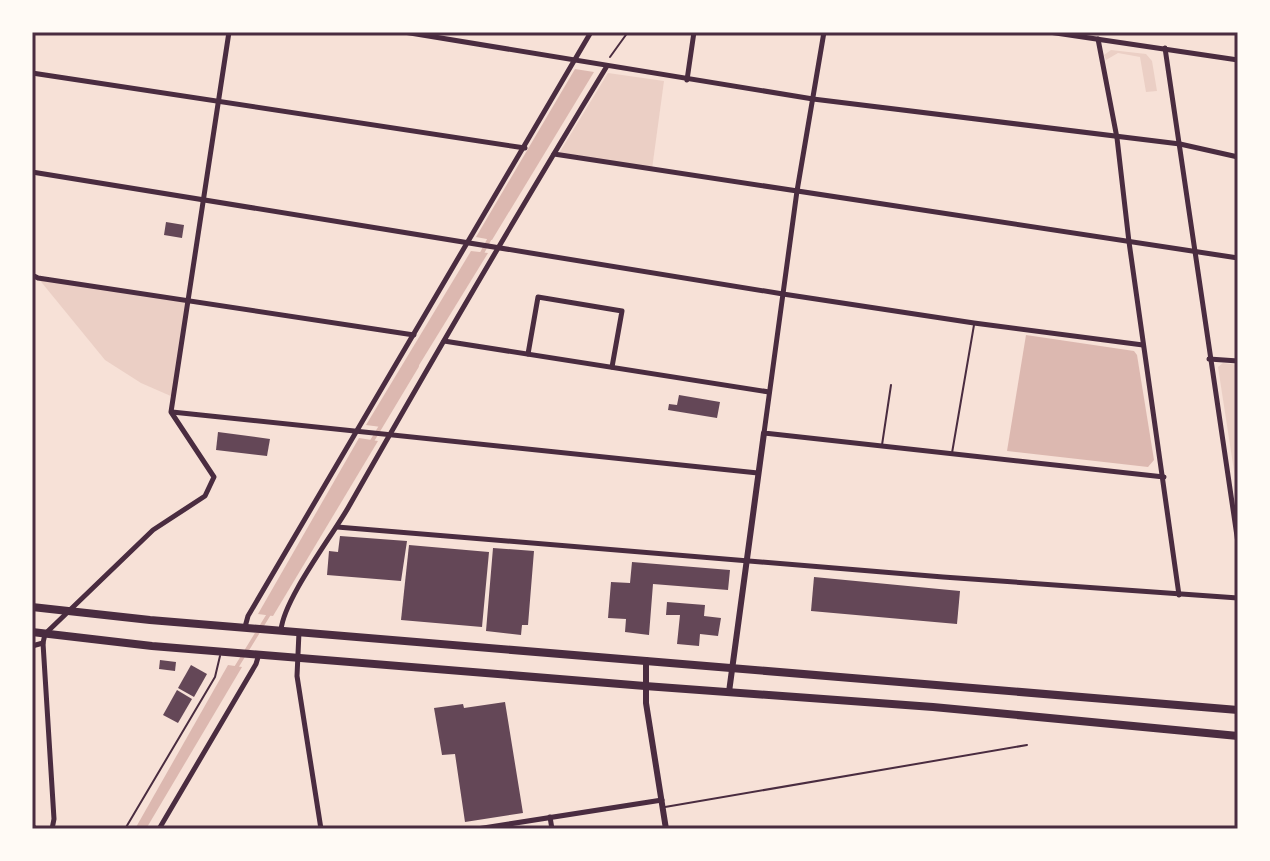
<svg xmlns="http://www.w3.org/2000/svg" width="1270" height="861" viewBox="0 0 1270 861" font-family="Helvetica,sans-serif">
<rect width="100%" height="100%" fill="#f7e1d7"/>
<g fill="#ebcfc5">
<path d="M1111 50 1146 54 1152 61 1157 91 1146 92 1140 57 1118 53 1106 60 1104 55Z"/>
<path d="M608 73 664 81 652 169 558 155Z"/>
<path d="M38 278 187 300 173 397 141 383 105 360Z"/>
<path d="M1223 363 1238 365V497L1218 367Z"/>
</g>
<g fill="#dcb8b0">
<path d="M575 69 594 72 492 240 476 237Z"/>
<path d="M471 251 488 253 381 427 366 425Z"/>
<path d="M1026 335 1134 351 1137 355 1154 460 1148 467 1007 451Z"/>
<path d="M359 438 378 441 273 616 258 614Z"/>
<path d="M228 665 242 667 146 829H135Z"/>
</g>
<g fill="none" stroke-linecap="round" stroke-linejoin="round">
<g stroke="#dcb8b0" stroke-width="4">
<path d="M481 255 492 234"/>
<path d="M372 441 417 366"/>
<path d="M234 671 269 614"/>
</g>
</g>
<g fill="#644757">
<path d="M166 222 184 225 182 238 164 235Z"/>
<path d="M679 395 720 402 717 418 668 410 669 404 677 405Z"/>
<path d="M218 432 270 439 267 456 216 450Z"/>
<path d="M340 536 407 541 401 581 327 575 329 551 338 552Z"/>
<path d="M409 545 489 552 482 627 401 620Z"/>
<path d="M493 548 534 551 528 625H522L521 635 486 631Z"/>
<path d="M632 562 730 570 728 590 653 584 649 635 625 632 626 619 608 618 611 582 630 583Z"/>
<path d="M814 577 960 591 957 624 811 611Z"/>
<path d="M667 602 705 605 704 616 721 618 718 636 700 634 699 646 677 644 680 615H666Z"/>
<path d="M160 660 176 662 175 671 159 669Z"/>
<path d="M191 665 207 674 194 697 178 688Z"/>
<path d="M177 690 192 699 178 723 163 715Z"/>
<path d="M505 702 523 813 465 822 455 754 442 755 434 708 463 704 464 708Z"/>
</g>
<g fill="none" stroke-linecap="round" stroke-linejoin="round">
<path stroke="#4a2c40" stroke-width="2" d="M610 57 628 32"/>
<g stroke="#4a2c40" stroke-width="2">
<path d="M882 445 891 385"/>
<path d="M952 453 974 325"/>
<path d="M665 807 1027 745"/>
<path d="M125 829 215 677 220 656"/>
</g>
<g stroke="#4a2c40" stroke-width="5">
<path d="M404 32 813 99 1180 144 1238 157"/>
<path d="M824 32 797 191 764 433 1164 477"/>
<path d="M1049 32 1238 60"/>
<path d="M1098 39 1117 138 1129 242 1179 595"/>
<path d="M1165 48 1238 543"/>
<path d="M32 73 525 148"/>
<path d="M687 80 694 32"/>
<path d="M554 154 1238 258"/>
<path d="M32 172 783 294 974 323 1143 345"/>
<path d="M32 275 38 278 414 335"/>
<path d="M444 341 769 392"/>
<path d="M528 354 538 297 622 311 612 367"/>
<path d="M1209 359 1238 361"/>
<path d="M172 412 758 473"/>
<path d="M337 527 943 577 1238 598"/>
<path d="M245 627 248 616 591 32"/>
<path d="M281 630C284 599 330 539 348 508 432 360 518 212 607 66"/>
<path d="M299 632 297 676 321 829"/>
<path d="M32 646 43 643"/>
<path d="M550 817 552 829"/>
<path d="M32 826 36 829"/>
<path d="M52 829 54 819 43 643 45 634 153 530 205 496 214 477 171 412 229 32"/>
<path d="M159 829 256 664 259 654"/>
<path d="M477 829 662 800"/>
</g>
<g stroke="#4a2c40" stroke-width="6">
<path d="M646 660V703L666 829"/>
<path d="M729 692 764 433"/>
</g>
<g stroke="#4a2c40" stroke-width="8">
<path d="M32 607 150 620 1238 710"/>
<path d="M32 632 152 646 645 686 933 707 1238 736"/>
</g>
</g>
<rect width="1270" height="861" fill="none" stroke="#fffaf5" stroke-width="68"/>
<rect x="34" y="34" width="1202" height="793" fill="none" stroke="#4a2c40" stroke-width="3"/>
</svg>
